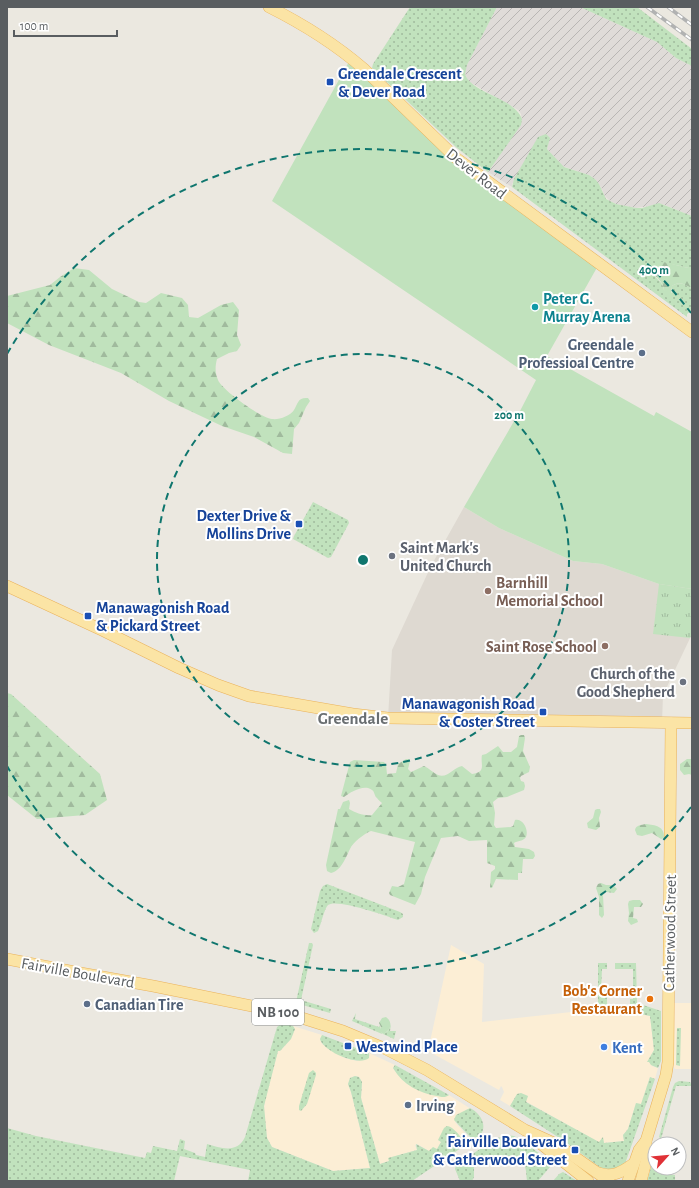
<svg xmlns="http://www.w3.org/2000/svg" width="699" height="1188" viewBox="0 0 699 1188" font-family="'Alegreya Sans',sans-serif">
<defs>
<pattern id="industrial-furrows" width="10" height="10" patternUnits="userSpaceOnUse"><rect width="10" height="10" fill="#dfdbd8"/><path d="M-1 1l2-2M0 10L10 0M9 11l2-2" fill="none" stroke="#b8b5b3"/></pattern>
<pattern id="grass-dots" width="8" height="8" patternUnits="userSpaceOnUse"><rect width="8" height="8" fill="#c1e2bd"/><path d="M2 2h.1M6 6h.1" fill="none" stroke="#a0ba9d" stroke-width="1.8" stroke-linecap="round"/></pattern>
<pattern id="forest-firs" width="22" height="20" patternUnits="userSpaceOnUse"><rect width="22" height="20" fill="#c1e2bd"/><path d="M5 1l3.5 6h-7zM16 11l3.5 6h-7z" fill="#a0ba9d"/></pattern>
<pattern id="park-tufts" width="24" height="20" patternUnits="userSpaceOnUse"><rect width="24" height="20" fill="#c1e2bd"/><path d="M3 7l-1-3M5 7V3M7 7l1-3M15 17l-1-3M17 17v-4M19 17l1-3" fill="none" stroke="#a0ba9d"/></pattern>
</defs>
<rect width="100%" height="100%" fill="#ebe8e0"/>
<g fill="#fceed5">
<path d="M451 945 484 964 482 1022 598 1009V1013L632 1009 636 1013 650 1016 654 1050 648 1062H649L652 1066 658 1068 655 1079 650 1077 641 1105 636 1103 628 1129 623 1135 624 1141 604 1143 602 1138 600 1143 525 1101 528 1096 520 1093 516 1096 510 1106 500 1100 504 1092 502 1087 501 1086 499 1090 428 1051Z"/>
<path d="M674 1003H692V1069H675L673 1066Z"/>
<path d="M293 1026 322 1035 320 1039 322 1044 345 1058 357 1061 370 1056 369 1053 395 1065 393 1068 395 1071 407 1084 448 1096 449 1095 471 1109H467L455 1122 470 1139 473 1140 475 1139 464 1147V1143L438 1140 441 1142 437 1149 429 1151 417 1144 415 1145 417 1150 389 1158V1161L380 1164 361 1098 362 1082 359 1077 355 1076 350 1078 348 1084 351 1092 370 1168 333 1171 272 1147 267 1138 264 1110 265 1100 278 1051H280L291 1039 295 1029Z"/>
</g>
<path fill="url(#industrial-furrows)" d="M497 7H580L657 42 676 58 692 66V216L662 204 636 208 616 204 610 201 604 195 602 189 596 180 589 175 562 166 547 149 549 140 512 184V187L488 172 522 122 521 114 518 110 473 84 468 81 466 76 465 72 467 65Z"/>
<path fill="#ded9d1" d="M464 507 499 528 573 561 602 564 659 584 692 589V634L663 695 662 723 388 718 392 650 431 566Z"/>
<g fill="url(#grass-dots)">
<path d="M410 7H497L467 65 465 74C472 94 514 97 522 119L521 125 488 172 457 148 372 68 373 64Z"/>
<path d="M580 7H637L692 49V66L676 58 657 42Z"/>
<path d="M546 134 550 138 547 149 564 167 589 175 596 180 599 184 606 199 616 204 636 208H642L659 203 692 216V268C682 268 658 257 653 269 653 270 653 273 654 275 658 281 663 282 664 290L672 293V286C680 280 685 285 692 288V310L687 314V317L512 187 514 179 538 137Z"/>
<path d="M313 502 348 520 349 523 331 557 328 558 293 539 294 536Z"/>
<path d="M327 884 400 912 403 914V917L398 920C387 916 336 898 328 905 324 909 321 925 318 931L314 933 311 929 320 891 323 886Z"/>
<path d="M309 943H312L313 945 301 1000 331 1009 330 1013 299 1004 296 1002Z"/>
<path d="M598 963H607V969H602L601 992H607V1005H630V999H633V969H615V963H636L637 1003 661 1011V1061L658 1068 651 1065 649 1062H647L654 1050 650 1016 636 1013 632 1009 598 1013Z"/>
<path d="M356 1013 355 1019 379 1027 380 1025 382 1034 352 1021Z"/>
<path d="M284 1023 293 1026 295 1029 291 1039 280 1051H278L264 1106 267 1138 272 1147 333 1171 370 1168 351 1092 348 1084 350 1078 355 1076 359 1077 362 1082 361 1098 380 1164 389 1161 388 1158 417 1150 416 1144 429 1151 433 1147 437 1149 441 1142 438 1140 444 1128 447 1126C454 1127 464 1139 464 1146L412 1181H248L250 1170 180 1156 174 1181H7V1128L36 1136 145 1158 147 1152 151 1153 153 1146 177 1151 180 1139 185 1141 184 1149 195 1153 196 1155 205 1157 207 1144C221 1148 237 1154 245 1137L277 1027 281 1024Z"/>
<path d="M391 1024 390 1031H396L394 1039 383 1034 388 1031Z"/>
<path d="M677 1028H681L680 1066 676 1065Z"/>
<path d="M322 1035 369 1053V1058C358 1067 323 1051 320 1039Z"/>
<path d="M395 1065 449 1095C445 1098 442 1097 437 1096 419 1093 403 1085 393 1068Z"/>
<path d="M313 1070 316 1073V1075L307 1104 301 1111 299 1110V1106L309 1073Z"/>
<path d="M650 1077 655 1079 626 1161C620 1169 611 1170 601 1168L561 1139 510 1106 517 1094 521 1093 528 1096 526 1102 599 1142 603 1137 604 1143 624 1141 623 1135 628 1129 636 1103 641 1104Z"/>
<path d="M679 1081 690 1082 692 1086H676L661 1139 659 1137 673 1087 675 1083Z"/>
<path d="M470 1108C484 1115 490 1133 473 1140L454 1120 456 1115Z"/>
<path d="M506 1135 514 1136 520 1139 548 1160 550 1167 538 1181H527C526 1174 527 1166 521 1161 514 1155 490 1156 481 1158 478 1158 476 1160 474 1163V1177L472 1181H460L455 1169 456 1165 495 1139Z"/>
<path d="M655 1155 653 1167 662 1169V1173L675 1175V1181H647Z"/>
<path d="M563 1172 577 1181H553L559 1174Z"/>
</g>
<g fill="url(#forest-firs)">
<path d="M660 262C671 262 681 268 692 268V288C685 285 680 280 672 286L671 295 667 298C664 294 665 291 663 286 661 277 642 271 660 262Z"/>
<path d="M74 268 89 270 112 289 139 302 146 303 161 293 182 298 188 305 189 317 198 318 221 305 233 302 239 310 237 335 241 345 237 351 229 353 217 359C215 367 215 373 218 380 222 390 261 418 272 419 279 420 290 416 294 410 298 403 298 397 308 398L310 401 306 407 299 423 294 429 292 454 283 453 254 437 222 426 169 401 121 373 49 345 7 323V296L50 285 60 277Z"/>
<path d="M7 693 11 694 100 774 107 800 85 815 37 819 7 795Z"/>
<path d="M521 735H524L525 738 523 751 530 767 529 772 521 776 520 778 521 781 524 782 525 786 524 790 507 797 498 798 493 802 495 813 494 825 496 828 511 827 513 826 515 820C523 818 529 830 526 837 524 841 517 841 514 843L515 847 529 849 534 852 535 856 533 859H523L522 873H518V880L496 879 492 888H490L491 872 495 869V866L487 863V840L469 841 458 836 441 838 425 877 421 894 415 905 390 895 389 893 392 886 398 887 404 884 415 842 371 831C364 834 353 842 350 849 346 857 341 871 331 873L327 871 326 865 338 809H340L343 802 349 800 350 803 349 809C356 813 364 816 372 815L382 803C380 801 378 800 377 798 374 796 375 792 372 790 364 784 351 792 344 797L341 796 350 762 354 760 384 762 386 765 387 774 396 773 398 764 406 759H409L410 761 408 769 411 772 424 766C429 768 433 773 438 775 447 779 454 767 462 766L472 774C487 772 480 764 482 755L486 754 498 746 503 752H511L517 747 519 736Z"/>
<path d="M687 759H692V775L689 774 684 775 680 770V764Z"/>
<path d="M597 809H600L601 812 599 818 600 827 596 830 588 828 587 823 593 818 595 810Z"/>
<path d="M646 824C655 825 665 826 664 838L661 839 652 833 642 836 637 835 635 830C636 825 641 825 646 824Z"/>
<path d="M601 883 606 885H613L617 889 614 893 606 892 603 895 604 915 602 918 599 915V897L596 888 598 884Z"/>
<path d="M633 900H640L643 904 641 907H634L633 918 637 919 638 922 631 925 628 921 629 913 628 904 629 901Z"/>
<path d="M386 1017C394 1023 390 1031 383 1034L381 1032V1027L379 1023 382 1018Z"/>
</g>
<path fill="url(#park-tufts)" d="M659 584 692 589V634L690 638 653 634Z"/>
<path fill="#c1e2bd" d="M351 58 424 128 599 264 547 356 654 416 656 412 692 432V589L659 584 602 564 573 561 499 528 464 507 520 411 536 380 272 201Z"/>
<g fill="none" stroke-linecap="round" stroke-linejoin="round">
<defs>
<g id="major">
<path d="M269 7C303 24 335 44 364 69L456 158 692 332"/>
<path d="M7 586 104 631 179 668 218 685 249 696 353 714 388 718 692 723"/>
<path d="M7 959 75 972 153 986 286 1013 343 1031 386 1049 427 1070 525 1130 556 1144 609 1181"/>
<path d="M536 1140 588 1181"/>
<path d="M599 1173C612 1178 622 1172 633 1164"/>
<path d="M628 1181 639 1150 646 1141 666 1075 668 1062 671 723"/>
<path d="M641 1181 647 1158 646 1141"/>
</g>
</defs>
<use href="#major" stroke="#eab25a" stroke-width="12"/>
<use href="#major" stroke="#fbe4a5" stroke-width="11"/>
<defs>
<g id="rail">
<path d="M647 7 692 40"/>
<path d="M668 7 692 25"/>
</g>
</defs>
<use href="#rail" stroke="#b1b2b2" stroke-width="3.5"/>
<use href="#rail" stroke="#fff" stroke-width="2" stroke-dasharray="6" stroke-linecap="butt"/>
</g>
<g fill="none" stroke="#0f766e" stroke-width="2" stroke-dasharray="7 5">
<circle cx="363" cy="560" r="206"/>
<path d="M691 807A411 411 0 0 1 7 766M7 354A411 411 0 0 1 691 313"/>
</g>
<g fill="#1a4fb4" stroke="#fff" stroke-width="1.5">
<rect x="326" y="78" width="8" height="8" rx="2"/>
<rect x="295" y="520" width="8" height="8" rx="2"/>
<rect x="84" y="612" width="8" height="8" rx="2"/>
<rect x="539" y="708" width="8" height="8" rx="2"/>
<rect x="344" y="1042" width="8" height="8" rx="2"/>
<rect x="571" y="1146" width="8" height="8" rx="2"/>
</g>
<circle fill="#0f9aa8" stroke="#fff" stroke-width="1.5" cx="535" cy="307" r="4"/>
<g fill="#5c6f8a" stroke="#fff" stroke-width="1.5">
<circle cx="642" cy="353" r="4"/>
<circle cx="87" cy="1004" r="4"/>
<circle cx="408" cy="1105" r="4"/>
</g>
<g fill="#6b7280" stroke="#fff" stroke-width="1.5">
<circle cx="392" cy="556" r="4"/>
<circle cx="683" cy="682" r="4"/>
</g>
<g fill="#8d6e63" stroke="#fff" stroke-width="1.5">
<circle cx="488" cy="591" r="4"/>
<circle cx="605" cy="646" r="4"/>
</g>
<circle fill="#e8710a" stroke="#fff" stroke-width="1.5" cx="650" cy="999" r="4"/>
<circle fill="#3f7fe0" stroke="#fff" stroke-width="1.5" cx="604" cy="1047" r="4"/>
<g text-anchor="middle" stroke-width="4" stroke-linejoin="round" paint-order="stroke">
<rect fill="#fff" stroke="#8b8e90" stroke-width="1" x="252" y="999" width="52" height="26" rx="3"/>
<g font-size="15" font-weight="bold" fill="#595d60">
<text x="278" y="1017">NB 100</text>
</g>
<g font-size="16" font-weight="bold" fill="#164399" stroke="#fff" text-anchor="start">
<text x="338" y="79">Greendale Crescent<tspan x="338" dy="18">&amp; Dever Road</tspan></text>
<text x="291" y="521" text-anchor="end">Dexter Drive &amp;<tspan x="291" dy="18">Mollins Drive</tspan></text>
<text x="96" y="613">Manawagonish Road<tspan x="96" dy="18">&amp; Pickard Street</tspan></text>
<text x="535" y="709" text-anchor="end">Manawagonish Road<tspan x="535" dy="18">&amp; Coster Street</tspan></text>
<text x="356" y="1052">Westwind Place</text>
<text x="567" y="1147" text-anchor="end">Fairville Boulevard<tspan x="567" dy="18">&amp; Catherwood Street</tspan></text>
</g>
<g font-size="16" fill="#595d60" stroke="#fff">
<text transform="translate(477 173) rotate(38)" y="6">Dever Road</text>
<text transform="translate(669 933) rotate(-89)" y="6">Catherwood Street</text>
<text transform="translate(78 972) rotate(10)" y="6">Fairville Boulevard</text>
</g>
<g font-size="16" font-weight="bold" fill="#0d838f" stroke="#fff" text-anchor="start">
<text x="543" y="304">Peter G.<tspan x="543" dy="18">Murray Arena</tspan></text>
</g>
<g font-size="16" font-weight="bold" fill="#4e5e75" stroke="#fff" text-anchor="start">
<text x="634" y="350" text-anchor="end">Greendale<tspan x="634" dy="18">Professioal Centre</tspan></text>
<text x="95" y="1010">Canadian Tire</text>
<text x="416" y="1111">Irving</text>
</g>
<g font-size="16" font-weight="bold" fill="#5b616d" stroke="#fff" text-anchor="start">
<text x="400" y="553">Saint Mark's<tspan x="400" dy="18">United Church</tspan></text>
<text x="675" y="679" text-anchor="end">Church of the<tspan x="675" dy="18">Good Shepherd</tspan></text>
</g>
<g font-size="16" font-weight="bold" fill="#785e54" stroke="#fff" text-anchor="start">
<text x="496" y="588">Barnhill<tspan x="496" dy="18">Memorial School</tspan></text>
<text x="597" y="652" text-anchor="end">Saint Rose School</text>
</g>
<g font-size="16" font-weight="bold" fill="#c56008" stroke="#fff" text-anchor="end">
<text x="642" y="996">Bob's Corner<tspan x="642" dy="18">Restaurant</tspan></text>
</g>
<g font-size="16" font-weight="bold" fill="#366cbe" stroke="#fff" text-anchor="start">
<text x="612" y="1053">Kent</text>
</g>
<g font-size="17" font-weight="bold" fill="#6a6f72" stroke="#fff">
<text x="353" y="724">Greendale</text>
</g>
</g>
<circle cx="363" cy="560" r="6" fill="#0f766e" stroke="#fff" stroke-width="2"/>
<g font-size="12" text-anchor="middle" font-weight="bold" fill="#0f766e" stroke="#fff" stroke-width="4" stroke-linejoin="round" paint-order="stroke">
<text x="654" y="274">400 m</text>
<text x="509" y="419">200 m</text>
</g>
<rect width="699" height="1188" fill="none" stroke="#595d60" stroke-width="16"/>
<g transform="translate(667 1156) rotate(63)"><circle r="19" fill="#ffffff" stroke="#bdbebf"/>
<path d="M0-3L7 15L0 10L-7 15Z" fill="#e03136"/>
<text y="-6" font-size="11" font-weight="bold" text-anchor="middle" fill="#595d60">N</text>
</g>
<path d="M14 30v6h103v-6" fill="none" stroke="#595d60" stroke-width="2"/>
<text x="20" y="30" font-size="12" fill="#595d60" stroke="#ffffff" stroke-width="3" paint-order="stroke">100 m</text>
</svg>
